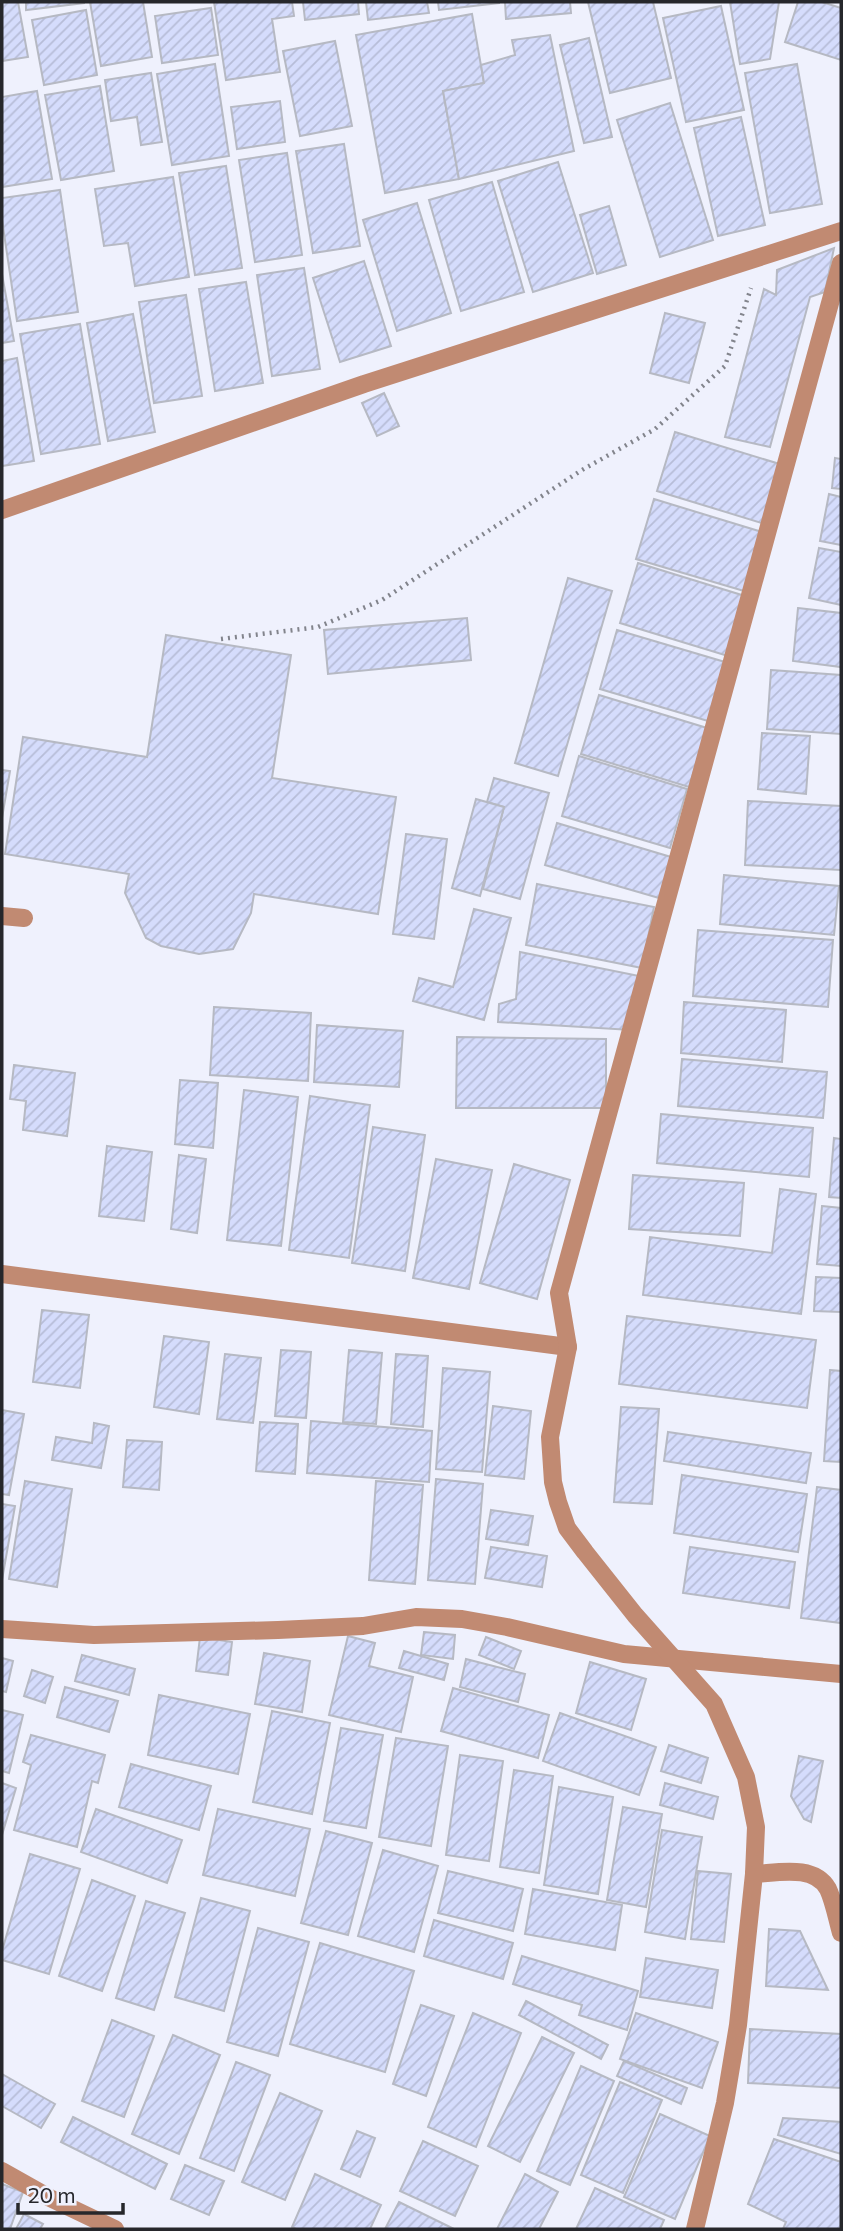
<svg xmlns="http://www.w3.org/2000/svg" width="843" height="2231" viewBox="0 0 843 2231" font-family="Commissioner,sans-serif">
<defs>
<pattern id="building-hatch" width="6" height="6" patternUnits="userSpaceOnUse" patternTransform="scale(1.75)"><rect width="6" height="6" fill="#d5dcfc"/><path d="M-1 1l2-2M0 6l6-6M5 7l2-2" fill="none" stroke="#b7bdd8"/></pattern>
</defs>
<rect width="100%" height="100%" fill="#eff1fd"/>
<g fill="url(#building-hatch)" stroke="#b6b9c3" stroke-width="2">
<path d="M2 2H18L28 57 2 61Z"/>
<path d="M26 2H84V3L26 10Z"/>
<path d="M90 2H143L152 57 101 66Z"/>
<path d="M214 2H292L294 16 272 19 280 72 226 80Z"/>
<path d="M303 2H358L359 14 305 20Z"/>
<path d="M366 2H427L429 13 368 20Z"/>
<path d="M438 2H499V3L439 10Z"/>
<path d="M505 2H570L571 13 506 19Z"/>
<path d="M588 2H653L671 78 610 93Z"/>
<path d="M730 2H779L770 59 740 64Z"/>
<path d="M798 2H822L841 8V60L785 42Z"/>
<path d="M721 6 744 110 686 122 663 18Z"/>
<path d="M211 8 218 55 162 63 155 16Z"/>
<path d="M86 10 97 75 44 85 32 20Z"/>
<path d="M472 14 484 83 443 91 459 179 385 193 356 35Z"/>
<path d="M550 35 574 151 459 179 443 91 484 83 481 65 515 55 512 40Z"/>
<path d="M589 38 612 137 584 143 560 45Z"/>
<path d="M335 41 352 126 300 136 283 51Z"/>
<path d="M215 64 229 156 172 165 157 74Z"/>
<path d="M797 64 822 204 770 213 745 73Z"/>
<path d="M151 73 162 142 141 145 137 117 111 121 105 80Z"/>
<path d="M100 86 114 171 61 180 45 95Z"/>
<path d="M37 91 52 179 2 187V97Z"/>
<path d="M280 101 285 142 237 149 231 107Z"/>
<path d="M670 103 713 240 660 257 617 120Z"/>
<path d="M741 117 765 225 718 236 694 128Z"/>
<path d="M344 144 360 246 313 253 296 151Z"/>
<path d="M287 153 302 255 255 262 239 160Z"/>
<path d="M558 162 593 273 533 292 498 181Z"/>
<path d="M226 166 242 268 195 275 179 173Z"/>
<path d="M173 177 189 277 135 286 128 243 104 246 95 189Z"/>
<path d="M492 182 524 292 461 311 429 200Z"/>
<path d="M60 190 78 312 17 321 2 220V198Z"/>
<path d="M417 203 451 313 397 331 363 220Z"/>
<path d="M609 206 626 265 597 274 580 215Z"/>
<path d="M834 248 825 292 810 297 770 447 725 437 764 289 776 295 777 270Z"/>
<path d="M364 261 391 346 340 362 313 278Z"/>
<path d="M304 268 320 369 272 376 257 275Z"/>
<path d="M2 274 14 341 2 343Z"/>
<path d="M246 282 263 383 215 391 199 289Z"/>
<path d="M186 295 202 396 154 403 139 302Z"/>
<path d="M665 313 705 323 689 383 650 373Z"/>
<path d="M133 314 155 432 108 441 87 323Z"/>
<path d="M80 324 100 444 41 454 20 334Z"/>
<path d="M17 358 34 461 2 466V361Z"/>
<path d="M384 393 399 426 377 436 362 403Z"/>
<path d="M675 432 783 465 765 524 657 491Z"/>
<path d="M835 458 841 459V489L832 488Z"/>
<path d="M829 494 841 497V545L820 541Z"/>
<path d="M654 499 762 532 744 591 636 559Z"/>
<path d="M819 548 841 552V605L809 598Z"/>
<path d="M638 563 745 596 728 656 620 623Z"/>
<path d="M568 578 612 591 558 776 515 763Z"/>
<path d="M798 608 841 613V667L793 661Z"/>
<path d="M467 618 471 660 328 674 324 630Z"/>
<path d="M617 630 725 662 708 721 600 689Z"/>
<path d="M166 635 291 655 272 778 396 797 378 914 254 894 251 913 233 949 199 954 161 946 146 938 125 893 129 874 5 854 23 737 147 757Z"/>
<path d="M771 670 841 675V734L767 729Z"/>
<path d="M599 695 707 728 689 787 581 754Z"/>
<path d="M762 733 810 736 806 794 758 789Z"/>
<path d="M579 756 687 789 670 848 562 816Z"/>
<path d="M2 770 10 771 2 818Z"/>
<path d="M494 778 549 793 520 899 483 889 504 807 487 802Z"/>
<path d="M476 799 504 807 480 896 452 888Z"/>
<path d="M748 801 841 806V870L745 865Z"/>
<path d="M557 823 671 857 659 898 545 865Z"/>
<path d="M406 834 447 839 434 939 393 934Z"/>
<path d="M724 875 839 886 834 935 720 924Z"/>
<path d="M537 884 654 907 642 968 526 945Z"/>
<path d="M474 909 511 918 484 1020 413 1001 419 978 453 987Z"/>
<path d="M698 930 833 940 828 1007 693 996Z"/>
<path d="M520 952 644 977 631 1030 498 1022 499 1004 516 999Z"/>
<path d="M684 1002 786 1010 782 1062 681 1053Z"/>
<path d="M214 1007 311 1013 308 1081 210 1075Z"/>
<path d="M317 1025 403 1031 399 1087 314 1082Z"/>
<path d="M457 1037 606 1039V1108H456Z"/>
<path d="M682 1059 827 1072 823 1118 678 1106Z"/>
<path d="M14 1065 75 1073 67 1136 23 1130 26 1101 10 1099Z"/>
<path d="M180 1080 218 1083 213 1148 175 1144Z"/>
<path d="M244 1090 298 1097 281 1246 227 1240Z"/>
<path d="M310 1096 370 1105 349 1258 289 1250Z"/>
<path d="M661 1114 813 1128 809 1177 657 1163Z"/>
<path d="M373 1127 425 1135 405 1271 352 1263Z"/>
<path d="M834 1138 841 1139V1198L829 1197Z"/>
<path d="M107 1146 152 1152 144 1221 99 1216Z"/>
<path d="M179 1155 206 1159 197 1233 171 1229Z"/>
<path d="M436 1159 492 1170 469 1289 413 1278Z"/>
<path d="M514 1164 570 1180 537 1299 480 1283Z"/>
<path d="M633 1175 744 1183 740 1236 629 1229Z"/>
<path d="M780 1189 816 1194 801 1314 643 1295 650 1237 772 1253Z"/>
<path d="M822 1206 841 1208V1266L817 1264Z"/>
<path d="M816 1277 841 1278V1312L814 1311Z"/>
<path d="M42 1310 89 1315 80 1388 33 1382Z"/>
<path d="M627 1316 816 1340 807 1408 619 1384Z"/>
<path d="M164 1336 209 1342 199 1414 154 1407Z"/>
<path d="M281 1350 311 1352 306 1418 275 1416Z"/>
<path d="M349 1350 382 1353 376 1424 343 1422Z"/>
<path d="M225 1354 261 1358 253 1423 217 1419Z"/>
<path d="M396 1354 428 1356 423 1427 391 1424Z"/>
<path d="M443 1368 490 1372 482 1472 436 1469Z"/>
<path d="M830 1370 841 1371V1462L824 1461Z"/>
<path d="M493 1406 531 1411 524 1479 485 1475Z"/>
<path d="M621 1407 659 1409 652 1504 614 1502Z"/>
<path d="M2 1410 24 1414 9 1495 2 1494Z"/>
<path d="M311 1421 432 1431 429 1482 307 1473Z"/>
<path d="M260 1422 298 1424 295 1474 256 1471Z"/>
<path d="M94 1423 109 1426 101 1468 52 1460 56 1437 92 1443Z"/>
<path d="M668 1432 811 1453 806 1483 664 1461Z"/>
<path d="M127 1440 162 1442 159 1490 123 1487Z"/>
<path d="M682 1475 807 1494 798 1552 674 1533Z"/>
<path d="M436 1479 483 1484 475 1584 428 1580Z"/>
<path d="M25 1481 72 1489 57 1587 9 1579Z"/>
<path d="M376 1481 423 1485 415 1584 369 1580Z"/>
<path d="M817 1487 841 1490V1623L801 1618Z"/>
<path d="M2 1504 15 1506 2 1580Z"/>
<path d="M491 1510 533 1516 528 1545 486 1539Z"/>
<path d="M491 1547 547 1556 542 1587 485 1578Z"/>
<path d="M690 1547 795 1562 789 1608 683 1593Z"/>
<path d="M424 1632 455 1635 453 1659 421 1655Z"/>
<path d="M348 1636 375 1643 369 1666 413 1677 401 1732 329 1715Z"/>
<path d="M200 1637 232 1642 228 1675 196 1671Z"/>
<path d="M486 1637 521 1651 514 1669 479 1655Z"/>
<path d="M404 1651 448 1664 444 1680 399 1668Z"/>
<path d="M264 1653 310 1661 302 1712 255 1704Z"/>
<path d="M82 1655 135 1669 129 1695 75 1681Z"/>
<path d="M2 1658 13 1661 6 1692 2 1691Z"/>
<path d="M466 1659 525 1674 518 1702 460 1687Z"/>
<path d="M590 1662 646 1679 631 1730 576 1713Z"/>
<path d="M32 1670 53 1677 45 1703 24 1696Z"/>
<path d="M65 1687 118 1701 109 1732 57 1717Z"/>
<path d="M453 1688 549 1715 538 1758 441 1731Z"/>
<path d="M159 1695 250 1714 238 1774 148 1755Z"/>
<path d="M2 1710 23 1715 9 1773 2 1771Z"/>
<path d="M272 1711 330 1723 312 1814 253 1802Z"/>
<path d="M560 1713 656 1747 639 1795 543 1761Z"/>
<path d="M341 1728 383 1735 366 1828 324 1821Z"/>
<path d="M31 1735 105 1755 98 1783 92 1781 77 1847 14 1830 31 1765 23 1762Z"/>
<path d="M396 1738 448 1746 431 1846 379 1837Z"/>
<path d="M669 1745 708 1758 701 1783 661 1771Z"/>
<path d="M460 1755 503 1761 489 1861 446 1855Z"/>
<path d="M799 1756 823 1761 811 1822 804 1819 791 1796Z"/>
<path d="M131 1764 211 1786 199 1830 119 1807Z"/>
<path d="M514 1770 553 1776 539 1873 500 1867Z"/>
<path d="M2 1783 16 1788 2 1835Z"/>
<path d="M665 1783 718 1797 713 1819 660 1805Z"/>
<path d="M559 1787 613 1797 598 1894 544 1885Z"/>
<path d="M623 1807 662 1814 646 1907 607 1900Z"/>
<path d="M96 1809 182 1840 167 1883 81 1852Z"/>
<path d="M218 1809 310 1829 295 1896 203 1875Z"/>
<path d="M662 1830 702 1837 685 1939 645 1932Z"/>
<path d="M326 1831 372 1843 348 1935 301 1923Z"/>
<path d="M383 1850 438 1866 414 1952 358 1936Z"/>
<path d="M30 1854 80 1869 49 1974 2 1960V1951Z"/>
<path d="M448 1871 523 1889 513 1931 438 1913Z"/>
<path d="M698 1871 731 1874 724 1942 691 1939Z"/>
<path d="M92 1880 135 1896 102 1991 59 1976Z"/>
<path d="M533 1889 622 1905 615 1950 525 1934Z"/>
<path d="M201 1898 250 1911 224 2011 175 1997Z"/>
<path d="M146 1901 185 1913 154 2010 116 1998Z"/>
<path d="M434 1920 513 1943 503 1979 424 1956Z"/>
<path d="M258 1928 309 1942 278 2056 227 2042Z"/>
<path d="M769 1929 800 1931 828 1990 766 1986Z"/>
<path d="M320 1943 414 1971 385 2072 290 2044Z"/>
<path d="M522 1956 638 1991 627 2030 579 2015 582 2005 513 1984Z"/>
<path d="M646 1958 718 1970 712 2008 640 1997Z"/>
<path d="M526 2001 608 2045 601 2059 519 2015Z"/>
<path d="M421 2005 454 2016 426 2096 393 2084Z"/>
<path d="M473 2013 521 2033 476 2147 428 2127Z"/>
<path d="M636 2013 718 2042 702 2088 620 2059Z"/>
<path d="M112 2020 154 2036 124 2117 82 2101Z"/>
<path d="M750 2029 841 2034V2088L748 2083Z"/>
<path d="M173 2035 220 2055 179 2154 132 2134Z"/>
<path d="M542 2037 574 2053 520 2162 488 2146Z"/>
<path d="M624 2061 687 2088 681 2104 617 2076Z"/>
<path d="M236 2062 270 2075 234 2171 200 2158Z"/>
<path d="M581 2066 614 2081 570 2185 537 2171Z"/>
<path d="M2 2074 55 2104 41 2128 2 2106Z"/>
<path d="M620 2082 662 2100 623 2193 581 2175Z"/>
<path d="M280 2093 322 2111 285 2200 242 2182Z"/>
<path d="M660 2114 710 2136 675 2219 624 2197Z"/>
<path d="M73 2117 167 2164 155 2189 61 2142Z"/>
<path d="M783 2118 841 2122V2154L778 2135Z"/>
<path d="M357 2131 375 2138 360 2177 341 2169Z"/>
<path d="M774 2139 841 2162V2229H783L786 2222 748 2204Z"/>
<path d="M423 2141 478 2166 455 2216 400 2191Z"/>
<path d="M185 2165 224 2181 209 2215 171 2199Z"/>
<path d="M315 2174 381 2205 370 2229H296L292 2227Z"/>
<path d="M525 2174 558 2192 539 2229H497Z"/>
<path d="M2 2184 23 2192 10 2229H2Z"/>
<path d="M595 2188 664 2220 660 2229H576Z"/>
<path d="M399 2202 454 2229H385Z"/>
<path d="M24 2214 43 2224 40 2229H16Z"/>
</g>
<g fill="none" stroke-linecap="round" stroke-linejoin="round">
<path stroke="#82848c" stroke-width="4.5" stroke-dasharray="2 5" stroke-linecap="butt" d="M221 639 318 627 382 600 582 470 655 429 725 366 751 288"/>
<g stroke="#c18a72" stroke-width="18">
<path d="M2 510 364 384 841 231"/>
<path d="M2 916 24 918"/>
<path d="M2 1274 568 1347"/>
<path d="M2 1629 94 1635 278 1630 363 1626 416 1617 462 1619 507 1627 624 1654 841 1674"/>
<path d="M754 1874C777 1873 814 1864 828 1889 834 1902 837 1919 841 1933"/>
<path d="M2 2171 50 2198 115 2229"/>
<path d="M695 2229 725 2103 738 2025 754 1874 756 1827 746 1777 714 1704 635 1615 585 1552 567 1528 558 1502 553 1482 550 1437 568 1347 559 1293 841 263"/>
</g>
</g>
<rect width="843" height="2231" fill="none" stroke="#26272b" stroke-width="7"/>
<path d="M18 2203v10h105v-10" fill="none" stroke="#26272b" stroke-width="3.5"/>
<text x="28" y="2203" font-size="21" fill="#26272b" stroke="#eff1fd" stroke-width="5" paint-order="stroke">20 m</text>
</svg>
